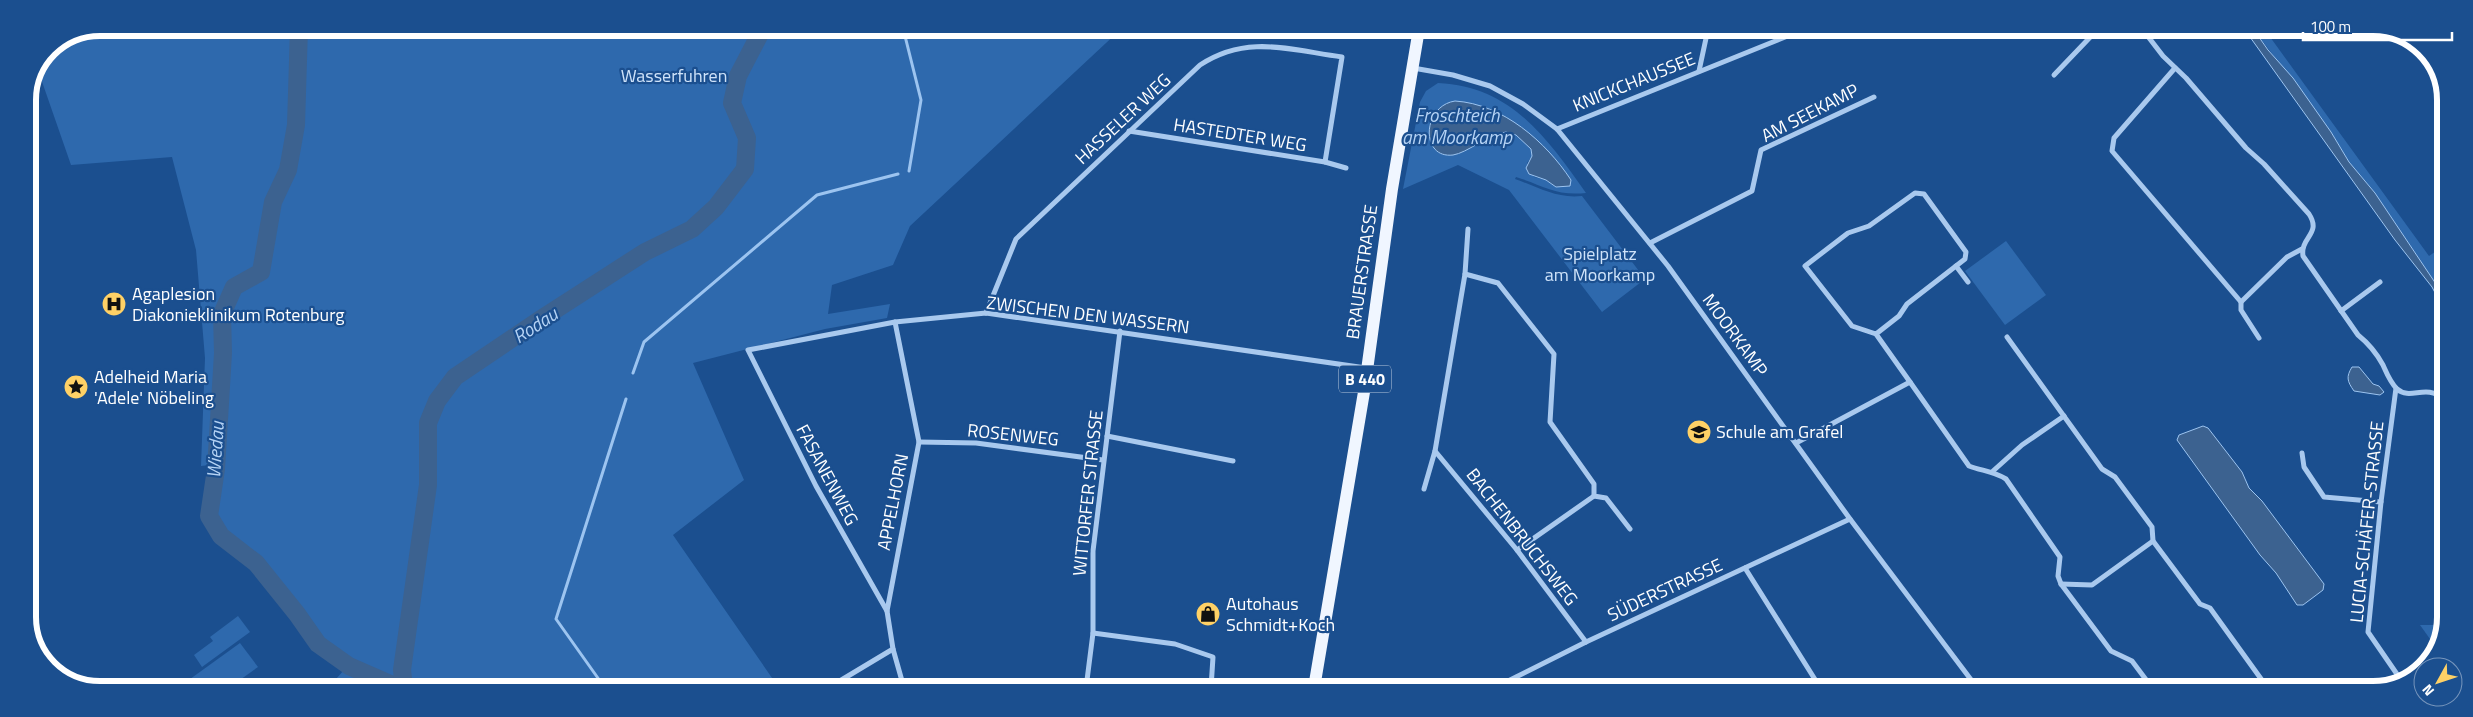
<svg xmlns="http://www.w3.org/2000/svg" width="2473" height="717" viewBox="0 0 2473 717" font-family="'Titillium Web',sans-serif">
<rect width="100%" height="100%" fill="#1b4f8f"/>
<g fill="#2e69ad" fill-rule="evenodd">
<path d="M101 28 1121 29 910 226 893 265 832 285 828 314 890 304 887 318 825 329 693 363 744 480 673 535 779 688 362 687 336 679 344 670 313 647 299 625 258 573 211 533 204 517 210 465 201 466 205 358 196 250 172 157 71 165 39 73 49 49Z"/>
<path d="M2254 30H2265L2429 256 2445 245 2444 296 2375 193 2349 162 2331 132Z"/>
<path d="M1438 83C1511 86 1547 138 1586 193 1555 196 1545 186 1516 177L1515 179C1538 187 1557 199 1582 196L1645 279 1602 312 1509 190 1458 165 1403 189 1420 102 1426 91ZM1509 119 1536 141 1556 187 1546 180 1534 177 1527 163 1532 156 1531 149 1516 135 1506 131 1480 141 1460 152Z"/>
<path d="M2006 241 2046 295 2005 325 1965 271Z"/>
<path d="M238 616 250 632 202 667 194 655 213 641 210 637Z"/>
<path d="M2420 625H2443V635L2435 646Z"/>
<path d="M240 643 258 667 230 687H179Z"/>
</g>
<g fill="#3c6290" stroke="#9cc4f0">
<path d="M2245 30H2254L2268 50 2293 78 2331 132 2349 162 2375 193 2444 296V304H2441L2432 287 2395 240Z"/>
<path d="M1455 101C1503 104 1546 142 1571 180L1570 186 1556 187 1546 180 1529 174 1526 168 1532 156 1531 149 1516 135 1506 132C1487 135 1467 153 1453 155 1420 159 1422 106 1455 101Z"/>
<path d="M2352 367H2359L2373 384 2379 386 2384 392 2380 395 2354 391C2347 381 2346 377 2352 367Z"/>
<path d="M2203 426 2208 428 2242 472 2249 488 2262 501 2324 584 2323 590 2303 605H2297L2276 573 2260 555 2177 440 2179 435Z"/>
</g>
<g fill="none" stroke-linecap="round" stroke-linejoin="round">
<g stroke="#9cc4f0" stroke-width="3">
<path d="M903 28 921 100 909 171"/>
<path d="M633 373 644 342 817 195 898 174"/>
<path d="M605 688 556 619 626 399"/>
</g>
<g stroke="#3c6290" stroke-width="18">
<path d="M299 28 296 125 288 170 273 202 261 272 234 287 222 314 223 353 216 469 209 516 221 536 256 563 297 614 318 644 349 666 397 687"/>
<path d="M404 687 402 670 428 485V423L437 401 455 377 541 319 645 252 692 229 716 207 745 169 747 138 732 103 738 76 763 28"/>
</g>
<g stroke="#a9c9ee" stroke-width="5">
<path d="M2143 30 2163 56 2186 78 2246 148 2264 164 2309 214C2322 234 2300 237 2303 256L2358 335C2368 343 2377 354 2383 365 2387 374 2390 382 2397 389 2411 401 2425 383 2444 399"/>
<path d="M1413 68 1453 75 1490 86 1523 104 1557 129 1668 266 1850 519 1978 689"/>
<path d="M2175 68 2114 138 2112 151 2241 302 2287 257 2302 249"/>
<path d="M1699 71 1708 29"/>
<path d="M2054 75 2097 30"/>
<path d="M1557 129 1805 29"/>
<path d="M1129 131 1325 162 1346 168"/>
<path d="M1468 229 1465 274 1435 451 1517 550 1586 642"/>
<path d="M1650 243 1752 191 1761 150 1874 97"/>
<path d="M1956 266 1968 282"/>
<path d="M1465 274 1498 283 1554 354 1550 422 1594 484V496L1606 498 1630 529"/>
<path d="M2241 302V310L2259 338"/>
<path d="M2341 311 2380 282"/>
<path d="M986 313 1016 239 1200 65C1247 34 1290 50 1342 57L1325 162"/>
<path d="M895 322 919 442 887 611 893 649 904 688"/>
<path d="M1876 334 1852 326 1805 266 1848 233 1869 226 1915 193 1924 194 1966 252 1965 259 1907 304 1899 316 1876 334 1910 382"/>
<path d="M2007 337 2102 469 2115 477 2152 527 2153 541 2200 604 2210 608 2264 683 2256 689"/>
<path d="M2396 388 2381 502 2368 632 2401 680"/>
<path d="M1107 436 1233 461"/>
<path d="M919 442 976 443 1103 460"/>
<path d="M1796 443 1910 382 1969 466C1982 471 1993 471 2006 479L2060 557 2058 576 2061 584 2111 651 2132 661 2153 689"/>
<path d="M2302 453 2304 467 2324 497 2381 502"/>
<path d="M1993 471 2022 445 2064 416"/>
<path d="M1424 489 1435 451"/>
<path d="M1517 550 1594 496"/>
<path d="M1745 568 1821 689"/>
<path d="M2061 584 2092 585 2153 541"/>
<path d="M887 611 816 486 748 350 895 322 986 313 1366 368"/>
<path d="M1093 633 1175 644 1213 657 1211 688"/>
<path d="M828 688 893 649"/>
<path d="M1086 688 1093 633V551L1120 331"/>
<path d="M1492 689 1586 642 1850 519"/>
</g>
<path stroke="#f0f6ff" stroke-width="12" d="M1314 688 1364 392 1392 189 1419 29"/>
</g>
<defs>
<symbol id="hospital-disc" viewBox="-11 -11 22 22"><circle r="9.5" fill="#ffd166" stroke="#1b4f8f"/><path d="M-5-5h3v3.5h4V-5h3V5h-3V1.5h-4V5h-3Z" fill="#111"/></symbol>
<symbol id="sight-disc" viewBox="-11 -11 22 22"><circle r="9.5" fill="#ffd166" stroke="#1b4f8f"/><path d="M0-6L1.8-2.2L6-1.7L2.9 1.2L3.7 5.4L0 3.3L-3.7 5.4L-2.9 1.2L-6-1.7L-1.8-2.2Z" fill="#111"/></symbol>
<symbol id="school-disc" viewBox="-11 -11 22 22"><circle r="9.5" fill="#ffd166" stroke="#1b4f8f"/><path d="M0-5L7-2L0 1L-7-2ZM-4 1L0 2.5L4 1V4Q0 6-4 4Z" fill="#111"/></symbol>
<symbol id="shop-disc" viewBox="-11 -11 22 22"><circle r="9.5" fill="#ffd166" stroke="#1b4f8f"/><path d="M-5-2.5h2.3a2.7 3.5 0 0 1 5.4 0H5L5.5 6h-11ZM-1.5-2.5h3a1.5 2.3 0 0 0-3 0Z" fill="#111"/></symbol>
</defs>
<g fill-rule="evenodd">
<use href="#hospital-disc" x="100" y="290" width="28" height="28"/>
<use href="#sight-disc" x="62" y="373" width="28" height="28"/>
<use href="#school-disc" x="1685" y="418" width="28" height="28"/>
<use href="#shop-disc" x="1194" y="600" width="28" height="28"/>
</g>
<g text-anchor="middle" stroke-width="4.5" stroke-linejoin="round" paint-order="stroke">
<rect fill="#1b4f8f" stroke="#bbcadd" stroke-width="1" x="1339" y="365.5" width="52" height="27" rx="4"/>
<g font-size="16" font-weight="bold" fill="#fff">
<text x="1365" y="385">B 440</text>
</g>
<g font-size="18" fill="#cfe3fa" stroke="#1b4f8f">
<text x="674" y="82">Wasserfuhren</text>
<text x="1600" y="260">Spielplatz<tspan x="1600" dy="21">am Moorkamp</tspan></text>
</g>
<g font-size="18" fill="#fff" stroke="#1b4f8f">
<text transform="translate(1634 82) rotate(-22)" y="6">KNICKCHAUSSEE</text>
<text transform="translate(1810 113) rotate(-27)" y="6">AM SEEKAMP</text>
<text transform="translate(1123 119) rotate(-43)" y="6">HASSELER WEG</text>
<text transform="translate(1240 135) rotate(9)" y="6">HASTEDTER WEG</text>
<text transform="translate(1362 272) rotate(-82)" y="6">BRAUERSTRASSE</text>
<text transform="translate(1088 315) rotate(7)" y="6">ZWISCHEN DEN WASSERN</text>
<text transform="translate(1735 335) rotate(54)" y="6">MOORKAMP</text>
<text transform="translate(1013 435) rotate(6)" y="6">ROSENWEG</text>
<text transform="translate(827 475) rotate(62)" y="6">FASANENWEG</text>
<text transform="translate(1088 493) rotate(-84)" y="6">WITTORFER STRASSE</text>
<text transform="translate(893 502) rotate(-79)" y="6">APPELHORN</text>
<text transform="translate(2367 522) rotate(-84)" y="6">LUCIA-SCHÄFER-STRASSE</text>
<text transform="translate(1522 537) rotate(52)" y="6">BACHENBRUCHSWEG</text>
<text transform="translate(1665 590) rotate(-25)" y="6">SÜDERSTRASSE</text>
</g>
<g font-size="18" fill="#fff" stroke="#1b4f8f" text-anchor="start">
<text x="132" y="300">Agaplesion<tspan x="132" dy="21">Diakonieklinikum Rotenburg</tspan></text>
<text x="94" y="383">Adelheid Maria<tspan x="94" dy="21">'Adele' Nöbeling</tspan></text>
<text x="1716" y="438">Schule am Grafel</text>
<text x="1226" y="610">Autohaus<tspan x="1226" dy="21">Schmidt+Koch</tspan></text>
</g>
<g font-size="19" font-style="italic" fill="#b5d3f5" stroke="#1b4f8f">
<text x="1457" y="122">Froschteich<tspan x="1457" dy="22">am Moorkamp</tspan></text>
<text transform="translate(535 325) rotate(-33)" y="7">Rodau</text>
<text transform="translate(215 450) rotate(-86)" y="7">Wiedau</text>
</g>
</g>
<path d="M0 0H2473V717H0ZM100 36H2373A64 64 0 0 1 2437 100V617A64 64 0 0 1 2373 681H100A64 64 0 0 1 36 617V100A64 64 0 0 1 100 36Z" fill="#1b4f8f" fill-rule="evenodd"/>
<path fill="none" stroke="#fff" stroke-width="6" d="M100 36H2373A64 64 0 0 1 2437 100V617A64 64 0 0 1 2373 681H100A64 64 0 0 1 36 617V100A64 64 0 0 1 100 36Z"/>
<g transform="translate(2438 682) rotate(230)"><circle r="24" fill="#1b4f8f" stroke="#7695bc"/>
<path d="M0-4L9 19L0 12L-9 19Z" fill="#ffd166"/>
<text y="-8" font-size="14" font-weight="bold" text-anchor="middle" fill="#ffffff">N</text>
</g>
<path d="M2303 32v8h149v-8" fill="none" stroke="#ffffff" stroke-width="2.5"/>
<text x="2310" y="32" font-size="15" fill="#ffffff" stroke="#1b4f8f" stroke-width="4" paint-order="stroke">100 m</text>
</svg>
